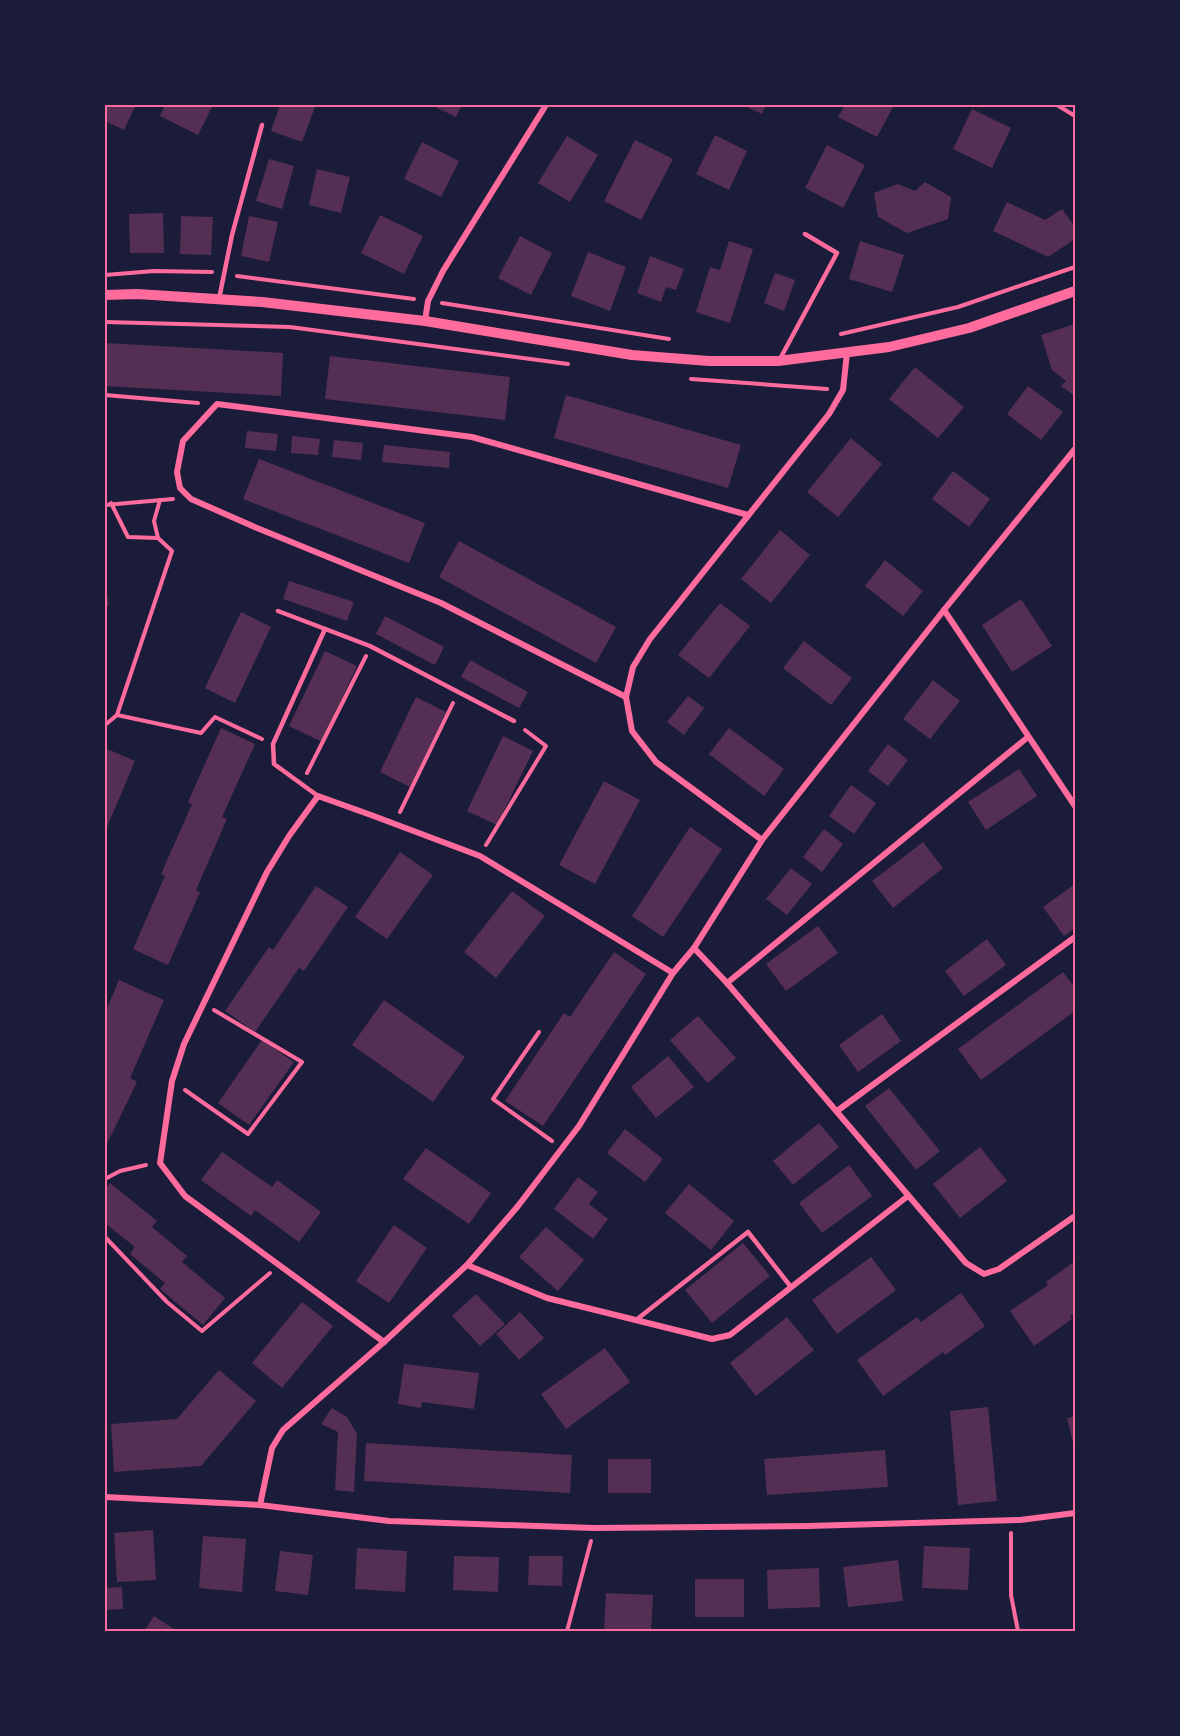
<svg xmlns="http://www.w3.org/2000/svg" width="1180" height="1736" viewBox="0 0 1180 1736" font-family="'Source Sans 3',sans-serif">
<rect width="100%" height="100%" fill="#1b1b3a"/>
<g fill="#542f53">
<path d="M105 105H136L124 130 105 121Z"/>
<path d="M165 105H213L198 135 160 116Z"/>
<path d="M280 105H311L315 107 302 142 271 131Z"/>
<path d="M431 105H462L456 117Z"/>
<path d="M743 105H766L762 114Z"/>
<path d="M845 105H894L877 137 838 117Z"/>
<path d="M972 109 1011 128 992 168 953 149Z"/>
<path d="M715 135 747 151 729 190 696 174Z"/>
<path d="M567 136 598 155 570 202 538 183Z"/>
<path d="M635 140 673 159 641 220 604 201Z"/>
<path d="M422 142 459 161 441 197 404 179Z"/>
<path d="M827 145 865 165 843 208 805 188Z"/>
<path d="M269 159 294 166 282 209 256 201Z"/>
<path d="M317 169 350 177 341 213 309 205Z"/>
<path d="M925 182 951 197 948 219 907 233 878 217 874 193 898 184 915 191Z"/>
<path d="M1007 202 1045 220 1062 209 1075 227V239L1048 257 993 231Z"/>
<path d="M163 213 164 253H130L129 214Z"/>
<path d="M380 215 423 236 404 274 361 253Z"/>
<path d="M181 216 213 217 211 255 180 254Z"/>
<path d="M249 216 278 222 269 262 241 256Z"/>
<path d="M520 236 552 253 531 295 498 278Z"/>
<path d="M729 241 753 249 730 323 696 312 710 267 720 270Z"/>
<path d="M860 241 904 255 892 292 849 279Z"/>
<path d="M588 252 626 267 610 311 571 296Z"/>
<path d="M650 256 684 269 676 290 666 287 661 302 637 293Z"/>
<path d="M775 273 795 280 784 311 764 303Z"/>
<path d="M1075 324V396L1061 386 1066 381 1052 370 1041 335Z"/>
<path d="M105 343 283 353 281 396 105 386Z"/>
<path d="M330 356 510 377 505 420 325 399Z"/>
<path d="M915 367 964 407 938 438 889 399Z"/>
<path d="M1028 386 1063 412 1041 440 1007 414Z"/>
<path d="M566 395 741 445 728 488 554 438Z"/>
<path d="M247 431 278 434 276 451 245 448Z"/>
<path d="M292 436 320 439 318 455 291 453Z"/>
<path d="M851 438 882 464 838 517 807 492Z"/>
<path d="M334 440 363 443 361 460 332 457Z"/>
<path d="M384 445 450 452 449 468 382 462Z"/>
<path d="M259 459 425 523 409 563 243 499Z"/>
<path d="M953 471 990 499 969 527 932 499Z"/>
<path d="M780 530 810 555 771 603 741 579Z"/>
<path d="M459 541 616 627 596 663 439 577Z"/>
<path d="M885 560 923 591 903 616 865 586Z"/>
<path d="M289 581 354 602 347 621 283 599Z"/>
<path d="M106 590 109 605 105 606V591Z"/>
<path d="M1021 599 1052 646 1012 672 982 625Z"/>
<path d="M720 603 750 626 709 678 678 655Z"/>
<path d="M241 612 271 627 235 703 205 688Z"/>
<path d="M385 616 444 647 435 665 376 634Z"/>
<path d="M804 641 852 678 831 705 783 668Z"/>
<path d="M325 651 357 666 322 742 289 726Z"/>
<path d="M470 660 528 692 519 708 461 677Z"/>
<path d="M933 680 960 701 930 739 903 719Z"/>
<path d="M688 696 704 708 684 735 667 722Z"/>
<path d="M416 697 446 712 410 787 380 772Z"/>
<path d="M221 728 255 744 222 817 227 819 196 890 200 892 168 965 133 949 165 876 161 874 192 804 188 802Z"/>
<path d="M729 728 784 769 764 796 709 754Z"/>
<path d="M503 736 533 751 497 825 467 811Z"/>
<path d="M888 744 908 760 888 786 868 771Z"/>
<path d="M105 748 135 761 105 832Z"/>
<path d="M1019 769 1037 796 986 830 968 802Z"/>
<path d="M604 781 640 800 595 884 559 865Z"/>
<path d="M851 785 876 803 854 834 829 816Z"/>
<path d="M690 827 722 849 663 937 632 916Z"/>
<path d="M824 829 843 844 822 872 803 857Z"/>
<path d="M923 842 943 868 893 908 872 881Z"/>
<path d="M400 852 433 875 387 939 355 917Z"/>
<path d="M791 868 812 884 787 915 766 899Z"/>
<path d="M1075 884V928L1064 936 1043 907Z"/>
<path d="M316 886 348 907 304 971 299 968 255 1032 225 1011 269 947 273 950Z"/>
<path d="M512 891 545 916 496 978 464 952Z"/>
<path d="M818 926 838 953 786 991 766 964Z"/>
<path d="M987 939 1006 965 964 996 945 971Z"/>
<path d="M614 952 646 974 543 1126 505 1101 564 1013 570 1017Z"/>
<path d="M1063 972 1075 988V1011L981 1080 958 1049Z"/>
<path d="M119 980 164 1000 130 1078 137 1082 105 1148V1013Z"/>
<path d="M384 1000 465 1057 433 1102 352 1045Z"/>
<path d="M882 1014 901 1041 858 1072 839 1045Z"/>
<path d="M698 1016 736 1058 708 1083 670 1040Z"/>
<path d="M262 1040 294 1062 249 1125 218 1103Z"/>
<path d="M668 1056 694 1087 656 1118 631 1087Z"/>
<path d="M889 1088 940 1151 916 1170 865 1106Z"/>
<path d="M819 1123 839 1147 793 1185 773 1161Z"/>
<path d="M625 1129 663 1159 645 1182 607 1153Z"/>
<path d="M980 1147 1007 1181 960 1218 933 1184Z"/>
<path d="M426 1148 491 1193 469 1224 403 1179Z"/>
<path d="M222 1152 272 1187 277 1180 321 1212 299 1242 255 1210 251 1216 201 1180Z"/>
<path d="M849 1165 872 1196 822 1233 799 1203Z"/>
<path d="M578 1177 598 1192 589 1204 608 1219 593 1239 554 1209Z"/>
<path d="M110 1183 157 1221 152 1227 187 1256 182 1262 225 1298 203 1325 160 1289 165 1283 130 1254 135 1247 105 1223V1189Z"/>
<path d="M689 1184 734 1221 711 1250 665 1213Z"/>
<path d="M394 1225 427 1248 389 1303 356 1281Z"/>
<path d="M546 1227 584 1260 558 1291 519 1257Z"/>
<path d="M743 1243 770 1276 712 1323 685 1290Z"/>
<path d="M871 1257 896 1290 837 1334 812 1300Z"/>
<path d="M1075 1261V1313L1070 1316 1072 1319 1034 1346 1010 1311 1048 1285 1046 1282Z"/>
<path d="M961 1293 985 1326 945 1355 943 1352 883 1396 857 1360 917 1317 921 1322Z"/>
<path d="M476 1294 505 1324 480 1346 452 1316Z"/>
<path d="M302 1302 333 1326 282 1388 252 1363Z"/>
<path d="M520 1312 544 1338 519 1360 496 1334Z"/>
<path d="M787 1317 814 1350 756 1396 730 1363Z"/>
<path d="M605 1348 630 1382 566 1429 541 1394Z"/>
<path d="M404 1364 479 1373 474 1409 422 1402 421 1408 398 1404Z"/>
<path d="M219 1370 256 1401 201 1466 114 1472 111 1424 177 1419Z"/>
<path d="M988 1407 997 1501 958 1505 950 1411Z"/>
<path d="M332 1408 347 1417 357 1434 354 1492 335 1490 338 1432 321 1424Z"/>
<path d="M1075 1416V1447H1074L1067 1418Z"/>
<path d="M366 1443 572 1455 570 1493 364 1481Z"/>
<path d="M885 1450 888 1487 767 1495 764 1459Z"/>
<rect x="608" y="1459" width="43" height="34"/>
<path d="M153 1530 156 1580 117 1582 114 1533Z"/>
<path d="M203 1536 246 1539 242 1592 199 1588Z"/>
<path d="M924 1546 970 1548 968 1590 922 1588Z"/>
<path d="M357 1548 407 1551 405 1592 355 1589Z"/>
<path d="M280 1551 313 1555 308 1595 275 1591Z"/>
<path d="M454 1556 499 1557 498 1592 453 1590Z"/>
<path d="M529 1556H563L562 1586 528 1585Z"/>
<path d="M898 1560 903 1601 848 1607 843 1567Z"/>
<path d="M819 1568 820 1607 768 1609 767 1570Z"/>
<rect x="695" y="1579" width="49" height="38"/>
<path d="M122 1587 123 1609 105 1610V1588Z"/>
<path d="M606 1593 653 1595 651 1631H604Z"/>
<path d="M154 1616 177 1631H144Z"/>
</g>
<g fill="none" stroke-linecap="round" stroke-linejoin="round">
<g stroke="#ff6b9d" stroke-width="4">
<path d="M1057 105 1075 116"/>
<path d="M105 275 154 271 212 272"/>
<path d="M237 276 414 299"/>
<path d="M442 303 669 339"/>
<path d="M105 322 290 327 568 364"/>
<path d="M841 334 958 307 1075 267"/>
<path d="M691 379 827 389"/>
<path d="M105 395 198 403"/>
<path d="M111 503 128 537 158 538 172 551 117 715 201 733 215 717 262 739"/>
<path d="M105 505 173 499"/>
<path d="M158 538 154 521 160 500"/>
<path d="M105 725 117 715"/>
<path d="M307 773 366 656"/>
<path d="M400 812 453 703"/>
<path d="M486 845 546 746 525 730"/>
<path d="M539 1032 493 1099 552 1141"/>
<path d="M185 1090 248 1134 302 1062 214 1010"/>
<path d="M105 1179 120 1171 146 1165"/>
<path d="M105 1237 167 1302 202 1331 270 1273"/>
<path d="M1011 1533V1595L1018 1631"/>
<path d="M567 1631 591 1541"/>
</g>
<g stroke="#ff6b9d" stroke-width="4.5">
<path d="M219 299 232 235 262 125"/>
<path d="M780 359 837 253 805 234"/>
<path d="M278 611 370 646 514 721"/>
<path d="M318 796 274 764 273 744 325 629"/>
<path d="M636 1320 748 1232 791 1287"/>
</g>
<g stroke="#ff6b9d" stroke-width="6">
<path d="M425 321 428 301 443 271 546 105"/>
<path d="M944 610 1075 806"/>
<path d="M626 697 441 603 257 528 191 499 180 488 177 472 183 441 217 404 472 437 748 515"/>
<path d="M762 840 656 762 632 731 626 697 633 667 650 639 829 414 843 390 847 353"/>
<path d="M694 948 727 983 966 1263 984 1274 999 1269 1075 1216"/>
<path d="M727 983 1028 737"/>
<path d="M837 1111 1075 937"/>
<path d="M467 1265 547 1298 712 1339 730 1335 908 1196"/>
<path d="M384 1342 185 1196 160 1163 172 1081 184 1044 267 872 289 836 318 796 371 815 480 856 673 973"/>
<path d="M105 1497 260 1505 389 1521 594 1528 808 1526 1020 1520 1075 1513"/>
<path d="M260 1505 272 1448 283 1430 384 1342 467 1265 518 1206 579 1126 673 973 694 948 762 840 944 610 1075 449"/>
</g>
<path stroke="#ff6b9d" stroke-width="10" d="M105 295 137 294 262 302 425 321 632 355 709 361H778L889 347 969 328 1075 291"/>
</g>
<rect width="1180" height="1736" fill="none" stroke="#1b1b3a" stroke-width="213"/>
<rect x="106" y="106" width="968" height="1524" fill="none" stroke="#ff6b9d" stroke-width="2"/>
</svg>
